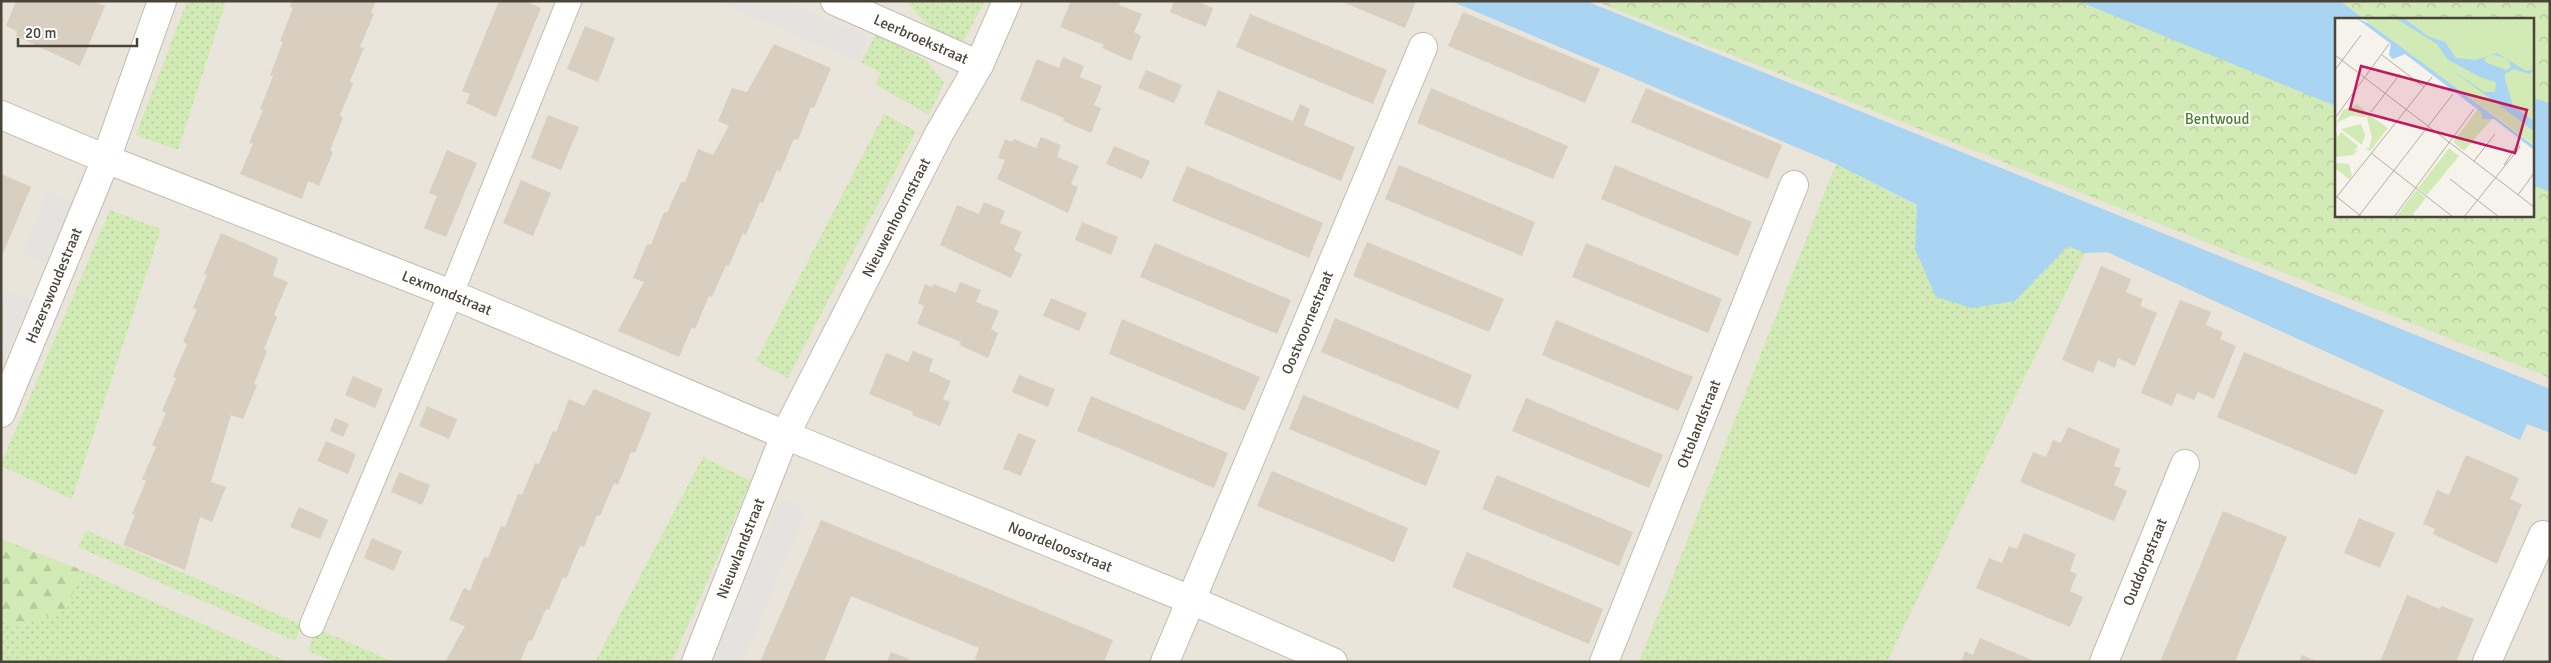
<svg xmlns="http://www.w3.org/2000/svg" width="2551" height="663" viewBox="0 0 2551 663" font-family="Signika,sans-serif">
<defs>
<pattern id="grass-dots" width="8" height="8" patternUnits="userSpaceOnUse" patternTransform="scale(1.25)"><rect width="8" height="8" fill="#d2eab5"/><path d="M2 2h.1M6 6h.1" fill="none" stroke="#b6ca9c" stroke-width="1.8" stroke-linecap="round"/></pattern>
<pattern id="forest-firs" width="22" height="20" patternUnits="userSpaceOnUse" patternTransform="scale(1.25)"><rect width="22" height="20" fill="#d2eab5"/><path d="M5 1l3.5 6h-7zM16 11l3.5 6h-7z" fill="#b6ca9c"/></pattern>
<pattern id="park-crowns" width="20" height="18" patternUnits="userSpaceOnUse" patternTransform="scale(1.25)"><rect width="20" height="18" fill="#d2eab5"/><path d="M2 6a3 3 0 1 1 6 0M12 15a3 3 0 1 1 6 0" fill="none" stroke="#b6ca9c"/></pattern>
</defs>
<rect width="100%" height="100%" fill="#f6f3ec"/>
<path fill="#eae5da" d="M1 1H1688L2550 346V662H1Z"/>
<g fill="url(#grass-dots)">
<path d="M187 1H226L178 150 136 135Z"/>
<path d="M906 1H985L963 41C943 43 918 16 906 1Z"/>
<path d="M876 34 927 61 944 83 929 115 876 85 880 73 861 62Z"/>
<path d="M884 114 916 131 788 378 756 361Z"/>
<path d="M1836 164 1917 206 1915 249 2015 301 2068 246 2085 253 1887 662H1639Z"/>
<path d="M110 210 161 229 72 499 1 466V464Z"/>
<path d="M703 457 751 481 672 662H595Z"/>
<path d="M86 530 302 625 295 641 78 547Z"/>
<path d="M82 570 288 662H1V621L19 627 67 608Z"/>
<path d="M316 628 394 662H335L308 651Z"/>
</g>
<path fill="url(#forest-firs)" d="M1 539 82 570 67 608 19 627 1 621Z"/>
<path fill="url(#park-crowns)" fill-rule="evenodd" d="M1595 1H2550V378ZM2336 19H2532V215H2336Z"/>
<g fill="#e5e3e0">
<path d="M717 1H785L868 37 858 61Z"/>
<path d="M48 191 73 201 46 263 22 253Z"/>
<path d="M6 290 30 300 1 366V301Z"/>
<path d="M781 498 806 510 743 662H712Z"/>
</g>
<g fill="#a9d4f2">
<path d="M1451 1H1586L2550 389V433L2527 424 2520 440 2107 252 2085 253 2068 246 2015 301 1972 308 1936 297 1915 249 1917 205 1836 164Z"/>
<path d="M2078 1H2340L2364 19H2336V106Z"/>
<path d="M2532 98 2550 103V192L2532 185Z"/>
</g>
<g fill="#d8cfc1">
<path d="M16 1H93L105 6 80 66 16 36 17 31 6 26Z"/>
<path d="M292 1H376L371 13 374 14 360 47 364 48 350 81 353 84 340 115 343 118 330 150 333 152 319 186 308 181 302 199 240 174 253 144 249 143 263 110 260 109 273 76 270 75 283 42 280 41 293 8 290 7Z"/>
<path d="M499 1H525L541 8 496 117 466 103 470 94 462 91Z"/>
<path d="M1071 1H1121L1119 5 1142 14 1134 32 1141 36 1131 61 1102 48 1104 45 1060 27Z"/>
<path d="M1174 1H1196L1213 8 1206 27 1170 12Z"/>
<path d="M1340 1H1416L1405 28Z"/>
<path d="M1463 12 1600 69 1585 103 1448 46Z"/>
<path d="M1250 14 1387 70 1373 104 1236 47Z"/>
<path d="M585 26 615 38 598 82 567 69Z"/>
<path d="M774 44 831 68 814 108 811 107 798 140 794 139 780 172 777 170 763 203 760 202 746 235 743 233 729 266 726 265 712 297 709 296 695 329 692 327 679 357 618 331 644 282 633 278 647 244 651 245 664 212 667 213 681 182H685L698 149 713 155 729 126 718 121 732 88 747 92Z"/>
<path d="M1063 57 1084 66 1080 77 1102 86 1094 105 1101 108 1091 133 1063 121 1064 118 1020 100 1037 59 1059 68Z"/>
<path d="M1146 70 1182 85 1174 103 1138 88Z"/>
<path d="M1431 88 1568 146 1553 179 1417 123Z"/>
<path d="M1646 88 1782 145 1768 179 1631 122Z"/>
<path d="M1218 90 1293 121 1300 104 1310 109 1304 125 1355 147 1341 181 1204 124Z"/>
<path d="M548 115 579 127 561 170 531 158Z"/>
<path d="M1041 137 1061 145 1057 157 1079 166 1071 184 1078 187 1068 213 997 179 1005 160 998 158 1005 139 1012 142 1014 139 1036 148Z"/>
<path d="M1114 146 1150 161 1142 179 1106 164Z"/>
<path d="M447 150 477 163 446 237 424 228 437 196 429 193Z"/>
<path d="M1399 165 1535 222 1522 256 1385 199Z"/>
<path d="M1615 165 1752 222 1738 256 1601 199Z"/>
<path d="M1187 166 1323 223 1309 258 1172 201Z"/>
<path d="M1 174 31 187 1 258Z"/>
<path d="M521 180 551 193 533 236 503 223Z"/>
<path d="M984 202 1005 211 1000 223 1022 232 1014 250 1022 254 1011 278 940 245 957 205 979 214Z"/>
<path d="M1082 222 1118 237 1111 255 1075 240Z"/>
<path d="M221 233 278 258 273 276 288 282 274 315 277 317 264 349 267 351 254 384 257 385 243 419 231 415 211 482 226 487 212 522 200 517 185 570 123 545 135 515 132 514 146 481 142 479 156 447 152 445 166 413 162 411 176 378 173 377 187 344 183 342 197 309 193 308 207 275 204 274Z"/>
<path d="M1367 242 1504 299 1489 332 1353 276Z"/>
<path d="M1155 243 1291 300 1277 334 1140 277Z"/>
<path d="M1586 243 1722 299 1708 333 1572 277Z"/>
<path d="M2101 266 2131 279 2126 292 2143 299 2140 306 2157 313 2135 366 2118 358 2115 368 2098 360 2093 373 2062 360Z"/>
<path d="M960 282 981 290 976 302 999 311 991 329 998 333 988 358 959 345 961 342 917 324 924 306 918 303 925 284 932 287 934 284 956 293Z"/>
<path d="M1051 298 1087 313 1079 331 1043 316Z"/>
<path d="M2180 300 2211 312 2206 325 2223 332 2220 339 2236 346 2214 399 2198 392 2194 400 2177 393 2172 406 2141 393Z"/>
<path d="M1335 318 1472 375 1458 409 1321 352Z"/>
<path d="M1122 319 1260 377 1245 411 1109 354Z"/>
<path d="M1556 320 1693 377 1678 411 1542 355Z"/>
<path d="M913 351 933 359 929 371 951 381 943 399 950 402 940 426 912 415 913 412 869 394 886 353 908 362Z"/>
<path d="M2244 352 2384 410 2356 475 2217 417Z"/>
<path d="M1019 375 1055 389 1048 407 1012 392Z"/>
<path d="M353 376 383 389 375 408 345 395Z"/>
<path d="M594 389 651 413 635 453 631 452 618 485 614 483 600 516 597 515 584 547 580 546 566 579 563 577 549 610 546 609 532 641 529 640 520 662H445L465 626 449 620 464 588 470 591 484 557 488 558 501 526 505 527 518 494 522 495 535 463 539 464 553 431 556 432 569 399 584 406Z"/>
<path d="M1303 395 1440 451 1426 486 1289 429Z"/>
<path d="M1091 396 1228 453 1214 488 1077 431Z"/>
<path d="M1526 398 1663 455 1649 488 1512 431Z"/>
<path d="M427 406 457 419 449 439 419 426Z"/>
<path d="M335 418 349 424 343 437 330 431Z"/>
<path d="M2068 427 2120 449 2114 466 2121 468 2114 485 2127 491 2114 521 2020 482 2033 452 2046 457 2053 440 2061 443Z"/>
<path d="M1018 433 1036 440 1021 476 1003 469Z"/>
<path d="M326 441 356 454 348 474 317 461Z"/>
<path d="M2466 455 2519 478 2510 499 2522 504 2497 564 2433 534 2435 529 2423 524 2437 490 2449 495Z"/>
<path d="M1272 471 1408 528 1394 562 1257 506Z"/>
<path d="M399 472 430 485 422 505 391 492Z"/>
<path d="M1497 475 1633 532 1619 566 1482 509Z"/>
<path d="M299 507 328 520 320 539 290 527Z"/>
<path d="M2223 511 2287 537 2250 626 2235 662H2160Z"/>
<path d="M2359 518 2395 533 2380 568 2344 553Z"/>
<path d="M821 520 1113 640 1104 662H981L975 659 979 648 851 596 824 662H760Z"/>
<path d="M2024 533 2076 554 2070 571 2077 574 2070 591 2083 597 2070 627 1976 588 1989 558 2002 563 2009 546 2017 549Z"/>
<path d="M372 538 402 551 394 571 364 558Z"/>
<path d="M1467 552 1603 609 1589 644 1452 587Z"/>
<path d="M2407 595 2440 609 2441 606 2474 619 2456 662H2380Z"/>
<path d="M1980 638 2032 660V662H1961L1965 651 1973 655Z"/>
<path d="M891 652 909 659 908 662H887Z"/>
<path d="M2302 655 2318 662H2299Z"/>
</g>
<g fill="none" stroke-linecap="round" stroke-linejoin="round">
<defs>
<path id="lane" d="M312 625 451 294 569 1"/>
<g id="street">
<path id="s1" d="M835 1 979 65"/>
<path id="s2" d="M1 115 106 159 451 294 785 435 1191 600 1333 662"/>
<path id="s3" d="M1 413 106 159 162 1"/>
<path id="s4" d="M696 662 785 435 940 132 979 65 1007 1"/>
<path id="s5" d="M1165 662 1423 47"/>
<path id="s6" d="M1604 662 1794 185"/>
<path id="s7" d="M2104 662 2185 464"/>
<path d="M2487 662 2543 535 2550 538"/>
</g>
</defs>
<use href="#lane" stroke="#c2bbae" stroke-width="26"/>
<use href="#street" stroke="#c2bbae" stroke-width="30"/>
<use href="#lane" stroke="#fff" stroke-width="24"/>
<use href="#street" stroke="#fff" stroke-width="28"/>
</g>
<g text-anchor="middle" stroke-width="4" stroke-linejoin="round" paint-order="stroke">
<g font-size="15" fill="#4b4439" stroke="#fff">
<text dy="5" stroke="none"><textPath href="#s1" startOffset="94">Leerbroekstraat</textPath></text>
<text dy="5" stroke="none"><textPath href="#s4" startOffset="488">Nieuwenhoornstraat</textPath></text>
<text dy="5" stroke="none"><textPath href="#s3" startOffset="138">Hazerswoudestraat</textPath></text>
<text dy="5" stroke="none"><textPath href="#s2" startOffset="480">Lexmondstraat</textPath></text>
<text dy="5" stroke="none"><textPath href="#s5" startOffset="368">Oostvoornestraat</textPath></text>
<text dy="5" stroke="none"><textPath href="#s6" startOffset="256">Ottolandstraat</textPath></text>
<text dy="5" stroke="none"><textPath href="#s2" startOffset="1144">Noordeloosstraat</textPath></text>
<text dy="5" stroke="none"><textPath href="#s4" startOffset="122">Nieuwlandstraat</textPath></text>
<text dy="5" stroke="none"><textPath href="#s7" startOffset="108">Ouddorpstraat</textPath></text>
</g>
<g font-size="15" fill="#4a7f2a" stroke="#fff">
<text x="2217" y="124">Bentwoud</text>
</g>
</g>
<g transform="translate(2335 18)">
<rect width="199" height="199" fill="#f6f3ec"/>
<path d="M22 86 34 96 31 99 16 98 1 105 2 109 0 107 8 92ZM143 91 157 101 129 133 118 124ZM34 97 53 110 35 133 30 130H34L37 120 32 100ZM26 106 30 117 27 127 6 111ZM6 114 23 128 19 133 24 132 18 137 1 139 0 118 2 115V120ZM114 130 124 138 92 177 83 170ZM0 145 14 146 17 158 14 161 0 150ZM81 172 91 180 78 196 81 199H61Z" fill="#d2eab5"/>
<path d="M27 0H199V127Z" fill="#d2eab5"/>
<path d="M21 0 35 6 127 74 199 128V132L159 101H147V95L142 91 70 36 58 41 54 37 56 26ZM60 0 70 1 94 19 110 24 121 40 141 42 162 35 191 53 199 51 195 56 178 51 170 56V61L178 88 199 103V113L110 47 149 74H160L161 64 145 59 112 41 102 26ZM157 36 173 41 176 49 171 52 150 44V40Z" fill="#a9d4f2" fill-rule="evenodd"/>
<path fill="none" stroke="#b2ada4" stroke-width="1" d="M0 37 199 189M47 37 89 69M0 52 26 17M36 94 65 56M0 100 54 26M36 135 118 199M139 143 160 116M115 161 164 199M183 177 199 155M2 179 27 199M0 181 97 59M23 199 118 76M59 199 139 91M129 199 185 129 182 127 169 147"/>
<path fill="#c2185b" fill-opacity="0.15" stroke="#c2185b" stroke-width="2.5" d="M26 48 192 92 180 135 15 91Z"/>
<rect width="199" height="199" fill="none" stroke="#4b4439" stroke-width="2.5"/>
</g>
<rect width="2551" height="663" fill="none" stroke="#4b4439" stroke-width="5"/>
<path d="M18 38v8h119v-8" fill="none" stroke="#4b4439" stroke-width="2.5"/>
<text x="25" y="38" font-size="15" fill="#4b4439" stroke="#ffffff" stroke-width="4" paint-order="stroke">20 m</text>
</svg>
